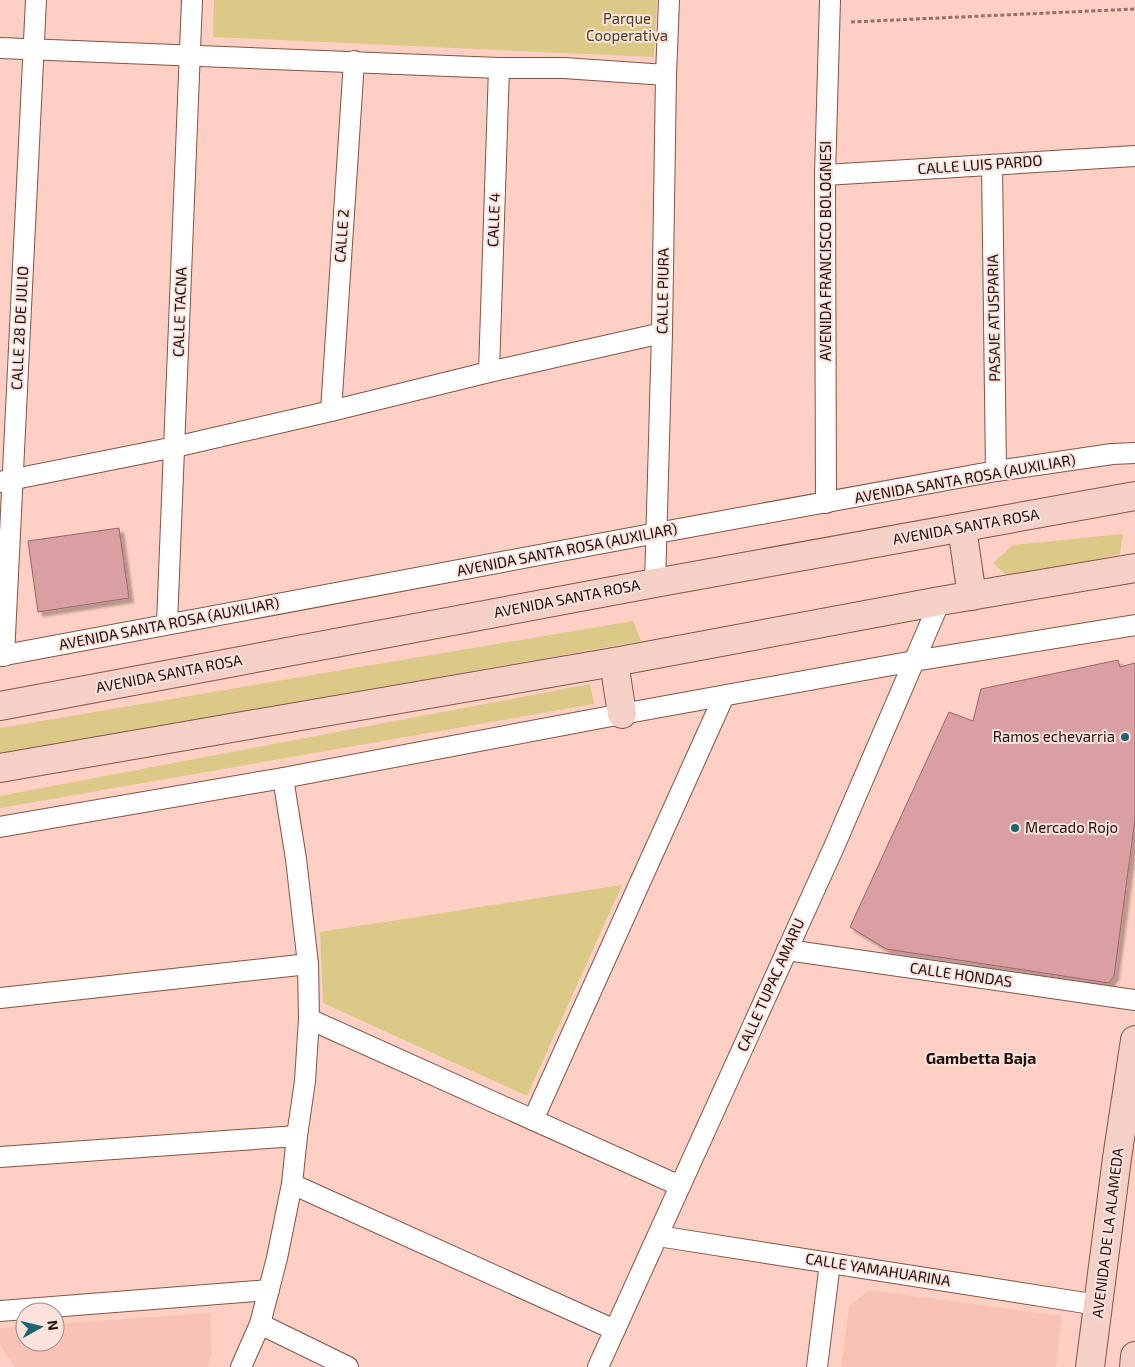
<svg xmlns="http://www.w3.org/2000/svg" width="1135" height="1367" viewBox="0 0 1135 1367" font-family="'Exo 2',sans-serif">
<defs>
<filter id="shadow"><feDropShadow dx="4.5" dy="4.5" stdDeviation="1" flood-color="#0004"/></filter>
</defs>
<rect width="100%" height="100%" fill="#fecfc3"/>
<g fill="#f8c2b5">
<path d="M869 1290 1062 1316 1056 1367H841L849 1307Z"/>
<path d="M210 1313 212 1354 208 1367H15L0 1345V1328L25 1326V1342H55V1324Z"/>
</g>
<g fill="#dbc987">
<path d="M214 0H657L654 57 213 37Z"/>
<path d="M1123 534 1120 554 1011 579 993 563 1013 545Z"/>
<path d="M633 621 641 641 0 755V728Z"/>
<path d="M590 684 594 704 0 808V796Z"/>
<path d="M622 885 527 1096 323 1003 320 932Z"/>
</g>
<g fill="#da9fa3" stroke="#9a6468" filter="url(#shadow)">
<path d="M119 528 129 598 38 612 28 541Z"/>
<path d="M1118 660 1120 667 1135 663V820L1114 976 1109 983 886 949 850 927 949 712 973 721 981 689Z"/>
</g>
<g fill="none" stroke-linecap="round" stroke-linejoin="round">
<defs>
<g id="street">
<path d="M0 48 499 68H564L666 75"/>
<path d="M992 165 996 471"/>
<path d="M825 175 1135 156"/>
<path d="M489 372 499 68"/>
<path d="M331 411 354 61"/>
<path d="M0 482 175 447 331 411 489 372 662 333"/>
<path d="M826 503 825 175 830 0"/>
<path d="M655 583 662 333 666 75 669 0"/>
<path d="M167 624 192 0"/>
<path d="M0 656 657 533 996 471 1112 454 1135 453"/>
<path d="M4 656 36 0"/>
<path d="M0 827 283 778 622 714 914 661 1135 625"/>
<path d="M787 950 1135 1000"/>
<path d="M0 998 308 964"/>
<path d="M309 1019 680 1186"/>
<path d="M533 1120 724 696"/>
<path d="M0 1157 297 1136"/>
<path d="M292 1184 615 1330"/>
<path d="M658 1236 1098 1305"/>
<path d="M0 1311 269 1290"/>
<path d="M260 1324 348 1367"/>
<path d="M241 1367 260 1324 277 1258 292 1184 297 1136 305 1081 309 1019 308 964 296 859 283 778"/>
<path d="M598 1367 834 847 940 601"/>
<path d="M817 1367 830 1263"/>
</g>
<g id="secondary">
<path d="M962 528 972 596"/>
<path d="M614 662 622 714"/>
<path d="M0 706 655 583 1135 496"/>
<path d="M0 768 614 662 940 601 1135 568"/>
<path d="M1090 1367 1117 1158 1135 1040"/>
<path d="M1134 1367 1135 1356"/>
</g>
</defs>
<use href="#street" stroke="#845246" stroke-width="22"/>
<use href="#secondary" stroke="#845246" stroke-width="30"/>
<path stroke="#94726a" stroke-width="3" stroke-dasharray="4 2.5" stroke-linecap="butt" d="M851 22 1135 9"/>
<use href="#street" stroke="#fff" stroke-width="20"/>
<use href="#secondary" stroke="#f5d0c7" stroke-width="28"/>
</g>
<g fill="#1e6574" stroke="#fbe2dc" stroke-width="2">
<circle cx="1125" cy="737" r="5"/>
<circle cx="1015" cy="828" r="5"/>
</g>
<g text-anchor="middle" stroke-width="4" stroke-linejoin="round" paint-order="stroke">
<g font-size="15" fill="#4a411d" stroke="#fbe2dc">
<text x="627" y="24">Parque<tspan x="627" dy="17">Cooperativa</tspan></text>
</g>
<g font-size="15" fill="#1f0c07" stroke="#fbe2dc">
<text transform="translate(980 165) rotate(-4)" y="5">CALLE LUIS PARDO</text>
<text transform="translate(494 220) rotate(-88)" y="5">CALLE 4</text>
<text transform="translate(342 236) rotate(-86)" y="5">CALLE 2</text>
<text transform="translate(826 251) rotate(-90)" y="5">AVENIDA FRANCISCO BOLOGNESI</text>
<text transform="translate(663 291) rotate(-89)" y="5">CALLE PIURA</text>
<text transform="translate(180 312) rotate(-88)" y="5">CALLE TACNA</text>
<text transform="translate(994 318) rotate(-91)" y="5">PASAJE ATUSPARIA</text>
<text transform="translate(20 328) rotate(-87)" y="5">CALLE 28 DE JULIO</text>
<text transform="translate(965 479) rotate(-10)" y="5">AVENIDA SANTA ROSA (AUXILIAR)</text>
<text transform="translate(966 527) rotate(-10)" y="5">AVENIDA SANTA ROSA</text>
<text transform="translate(567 550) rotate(-11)" y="5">AVENIDA SANTA ROSA (AUXILIAR)</text>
<text transform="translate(567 599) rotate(-11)" y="5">AVENIDA SANTA ROSA</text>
<text transform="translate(169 624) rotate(-11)" y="5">AVENIDA SANTA ROSA (AUXILIAR)</text>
<text transform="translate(169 674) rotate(-11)" y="5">AVENIDA SANTA ROSA</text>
<text transform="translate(961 975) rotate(8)" y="5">CALLE HONDAS</text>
<text transform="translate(771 985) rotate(-66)" y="5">CALLE TUPAC AMARU</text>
<text transform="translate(1108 1233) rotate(-83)" y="5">AVENIDA DE LA ALAMEDA</text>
<text transform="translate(878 1270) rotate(9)" y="5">CALLE YAMAHUARINA</text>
</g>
<g font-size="15" fill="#1f0c07" stroke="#fbe2dc" text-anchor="end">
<text x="1115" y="742">Ramos echevarria</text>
<text x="1025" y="833" text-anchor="start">Mercado Rojo</text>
</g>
<g font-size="16" font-weight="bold" fill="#1f0c07" stroke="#fbe2dc">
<text x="981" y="1064">Gambetta Baja</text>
</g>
</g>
<g transform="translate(40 1327) rotate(82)"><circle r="24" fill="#fbe2dc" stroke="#a38c87"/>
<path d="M0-4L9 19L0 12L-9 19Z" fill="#1e6574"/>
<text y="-8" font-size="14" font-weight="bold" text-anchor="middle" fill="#1f0c07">N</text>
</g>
</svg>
